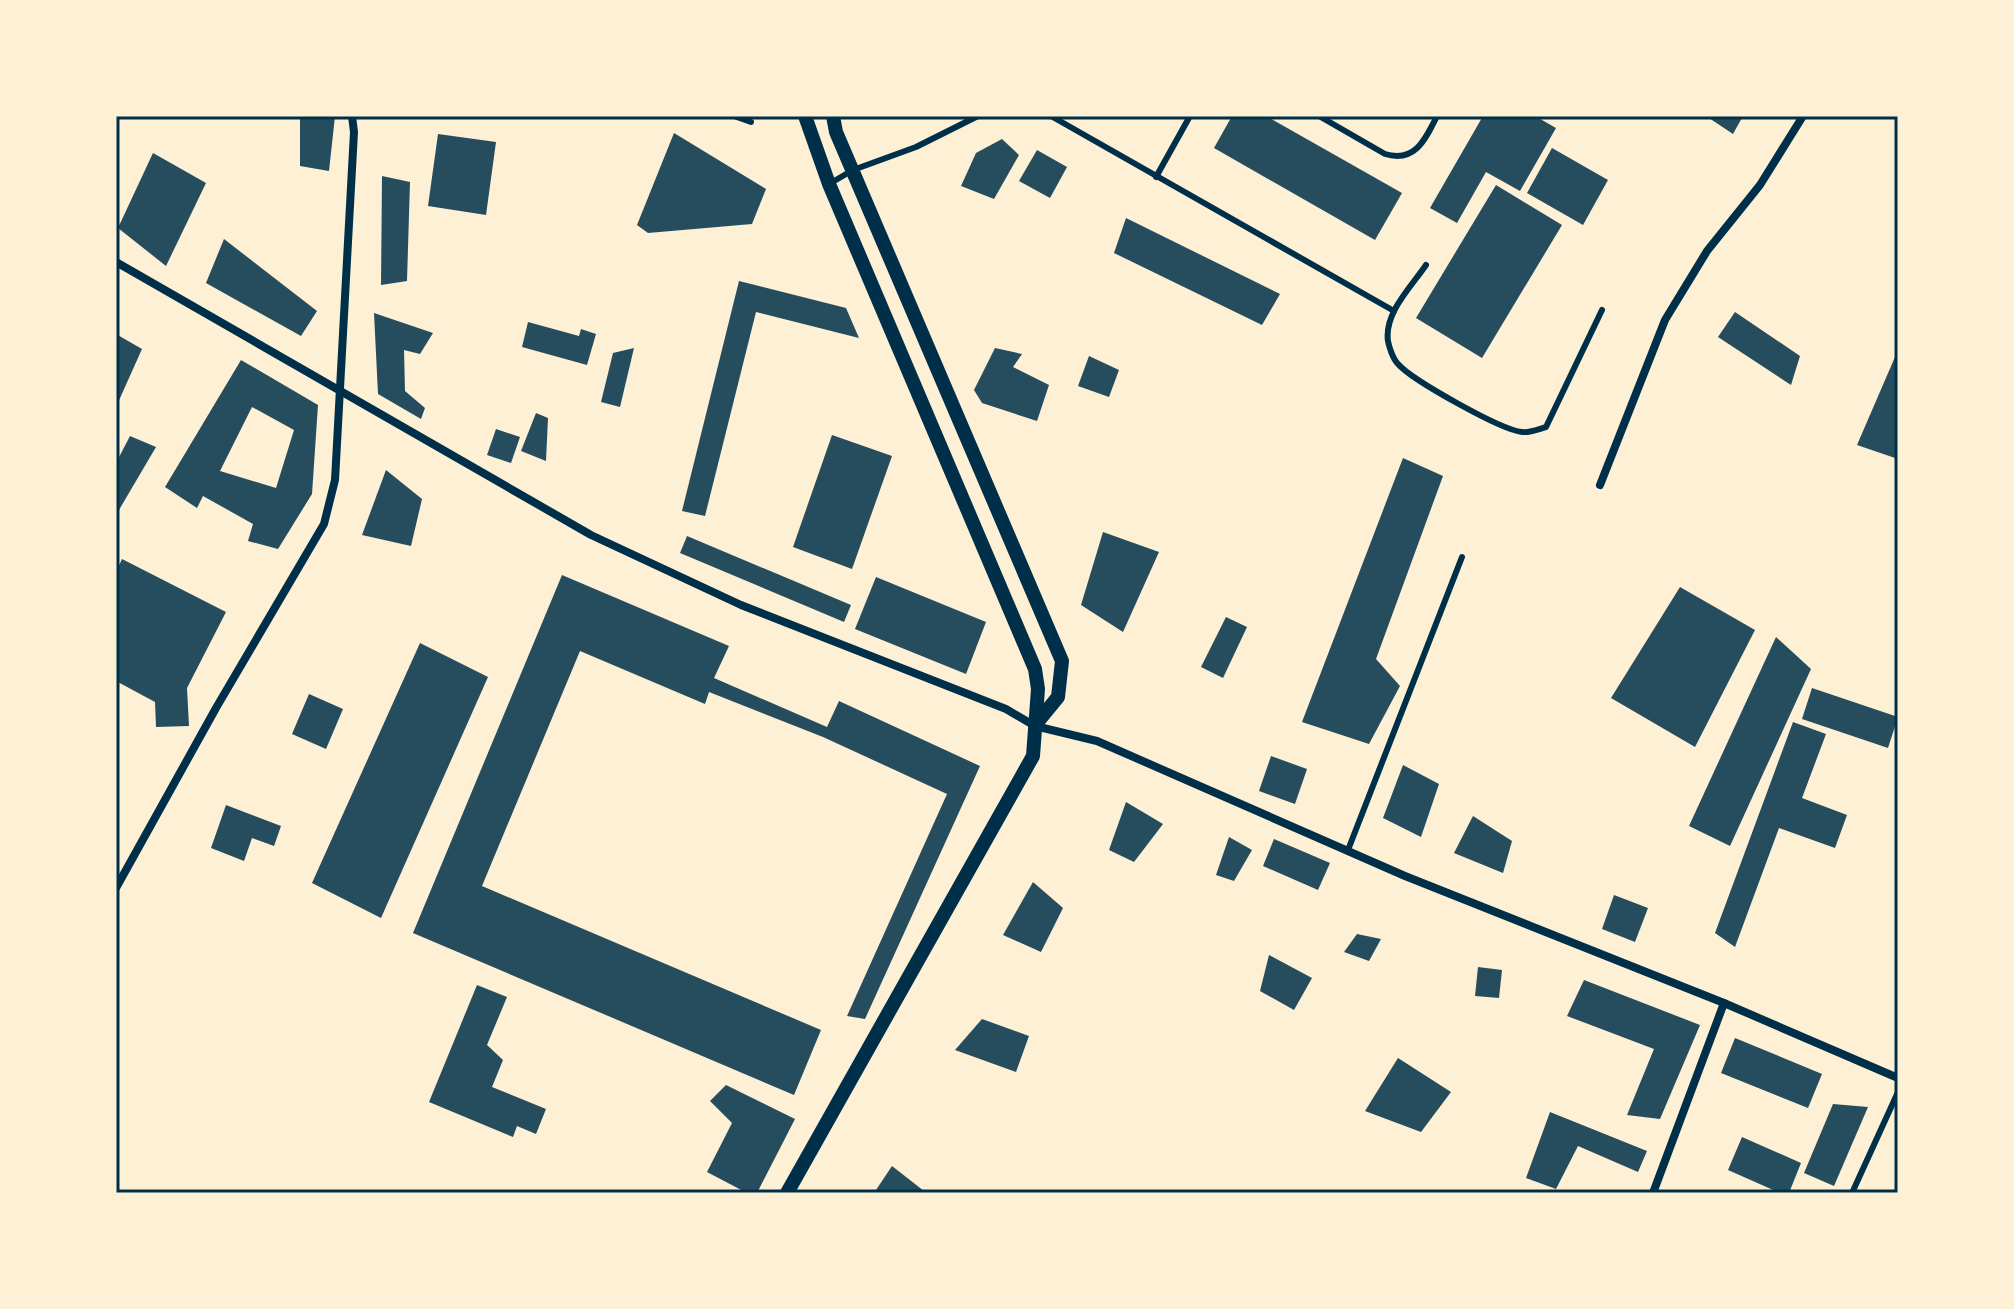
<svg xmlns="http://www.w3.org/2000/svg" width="2014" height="1309" viewBox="0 0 2014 1309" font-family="Quicksand,sans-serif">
<rect width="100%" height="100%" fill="#fdf0d5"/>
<g fill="#264d5e" fill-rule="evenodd">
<path d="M300 116H335L329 171 300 166Z"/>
<path d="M1232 116H1266L1402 193 1375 240 1214 148Z"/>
<path d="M1483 116H1535L1556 128 1520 191 1486 172 1457 223 1430 208Z"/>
<path d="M1706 116H1743L1733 134Z"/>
<path d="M674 133 766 189 752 224 648 233 637 225Z"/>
<path d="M438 134 496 142 486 215 428 206Z"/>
<path d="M1002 139 1019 155 994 199 961 186 976 153Z"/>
<path d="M1552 148 1608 180 1583 225 1527 193Z"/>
<path d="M1037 150 1067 167 1050 198 1019 181Z"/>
<path d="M153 153 206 183 166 266 118 228Z"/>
<path d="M382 176 410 182 407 281 381 285Z"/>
<path d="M1496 185 1562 225 1482 358 1416 318Z"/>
<path d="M1126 218 1280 294 1262 325 1114 253Z"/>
<path d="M224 239 317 311 301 336 206 283Z"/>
<path d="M739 281 846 308 859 338 756 312 705 516 682 511Z"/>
<path d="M1735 312 1800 356 1791 385 1718 337Z"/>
<path d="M374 313 433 333 420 354 404 350 405 391 425 408 421 419 378 394Z"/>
<path d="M528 322 579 336 581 329 596 334 587 365 522 347Z"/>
<path d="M116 334 142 349 116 407Z"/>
<path d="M634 348 620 407 601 402 613 353Z"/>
<path d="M995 348 1022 354 1013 367 1049 385 1037 421 982 403 974 390Z"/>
<path d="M1898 350V459L1857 445Z"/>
<path d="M1089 356 1119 370 1109 397 1078 386Z"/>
<path d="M241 360 318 405 312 494 278 549 248 541 253 524 203 496 197 508 165 487ZM252 407 294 430 276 488 220 471Z"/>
<path d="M536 413 548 418 546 461 521 451Z"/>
<path d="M496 429 520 437 511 463 487 455Z"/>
<path d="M832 435 892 456 852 569 793 547Z"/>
<path d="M130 436 156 447 116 515V463Z"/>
<path d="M1403 458 1443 476 1376 659 1400 686 1369 744 1302 722Z"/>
<path d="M386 470 422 499 411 546 362 535Z"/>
<path d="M1103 532 1159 552 1123 632 1081 605Z"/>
<path d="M687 536 851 605 844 622 680 553Z"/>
<path d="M122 559 226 612 187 688 189 726 156 727 155 702 116 681V572Z"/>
<path d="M562 575 729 646 714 678 827 727 839 701 980 766 865 1019 847 1016 947 794 823 737 709 692 705 704 580 651 482 886 821 1030 794 1095 413 933Z"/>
<path d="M876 577 986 622 966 674 855 629Z"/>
<path d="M1680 587 1755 630 1695 747 1611 698Z"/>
<path d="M1226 617 1247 627 1223 678 1201 667Z"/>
<path d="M1776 637 1811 669 1730 846 1689 826Z"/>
<path d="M420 643 488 677 381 918 312 883Z"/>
<path d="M1812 688 1898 717 1888 748 1802 719Z"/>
<path d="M309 694 343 709 326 749 292 734Z"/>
<path d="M1793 722 1826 734 1802 798 1847 815 1835 848 1779 828 1735 947 1715 933Z"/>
<path d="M1271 756 1307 769 1295 804 1259 791Z"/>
<path d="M1403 765 1439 784 1421 837 1383 818Z"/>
<path d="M1126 802 1163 824 1134 862 1109 850Z"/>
<path d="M226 805 281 826 274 846 252 838 244 861 211 848Z"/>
<path d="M1473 816 1512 841 1503 873 1454 853Z"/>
<path d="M1229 837 1252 850 1234 881 1216 875Z"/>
<path d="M1274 839 1330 863 1318 890 1263 866Z"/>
<path d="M1033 882 1063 908 1041 952 1003 935Z"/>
<path d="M1614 895 1648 908 1635 942 1602 929Z"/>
<path d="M1357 934 1381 939 1369 961 1344 952Z"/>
<path d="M1269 955 1312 978 1294 1010 1260 991Z"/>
<path d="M1478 967 1502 970 1499 998 1475 996Z"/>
<path d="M1584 980 1700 1025 1660 1119 1627 1115 1654 1049 1567 1016Z"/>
<path d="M477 985 507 997 487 1045 503 1060 492 1087 546 1109 536 1134 517 1126 513 1137 429 1102Z"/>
<path d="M982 1019 1029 1036 1016 1072 955 1050Z"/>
<path d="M1735 1038 1822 1074 1808 1108 1721 1073Z"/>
<path d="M1398 1058 1451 1092 1421 1132 1365 1111Z"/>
<path d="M726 1085 795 1119 757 1193H747L707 1172 732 1123 710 1101Z"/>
<path d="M1833 1104 1868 1107 1834 1186 1804 1173Z"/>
<path d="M1550 1112 1647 1151 1638 1172 1578 1146 1556 1189 1526 1178Z"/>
<path d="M1742 1137 1801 1163 1789 1193H1780L1728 1170Z"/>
<path d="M892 1166 924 1191 923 1193H874Z"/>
</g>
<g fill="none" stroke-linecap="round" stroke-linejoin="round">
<g stroke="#003049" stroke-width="6">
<path d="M734 116 751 122"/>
<path d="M1051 116 1394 311"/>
<path d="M1319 116 1385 154C1415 163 1425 140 1437 116"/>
<path d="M1156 177 1190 116"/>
<path d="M829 184 853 170 916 147 978 116"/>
<path d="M1426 265C1411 287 1384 313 1388 341 1389 347 1393 359 1398 364 1412 380 1501 430 1522 432 1530 433 1539 429 1546 427L1602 310"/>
<path d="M1348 850 1462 557"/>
<path d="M1852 1193 1898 1092"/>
</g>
<g stroke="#003049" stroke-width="8">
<path d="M116 262 591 535 741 605 1006 709 1035 726 1097 741 1405 876 1724 1003 1898 1078"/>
<path d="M1600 485 1665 320 1707 251 1760 185 1803 116"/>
<path d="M116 888 216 708 324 524 335 480 354 132 352 116"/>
<path d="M1653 1193 1724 1003"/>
</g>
<g stroke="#003049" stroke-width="14">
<path d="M833 116 836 132 1062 661 1058 697 1035 725"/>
<path d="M787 1193 1033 756 1038 689 1035 669 829 184 805 116"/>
</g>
</g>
<rect width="2014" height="1309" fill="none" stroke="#fdf0d5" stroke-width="236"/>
<rect x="118" y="118" width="1778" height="1073" fill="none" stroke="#003049" stroke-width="3"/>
</svg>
